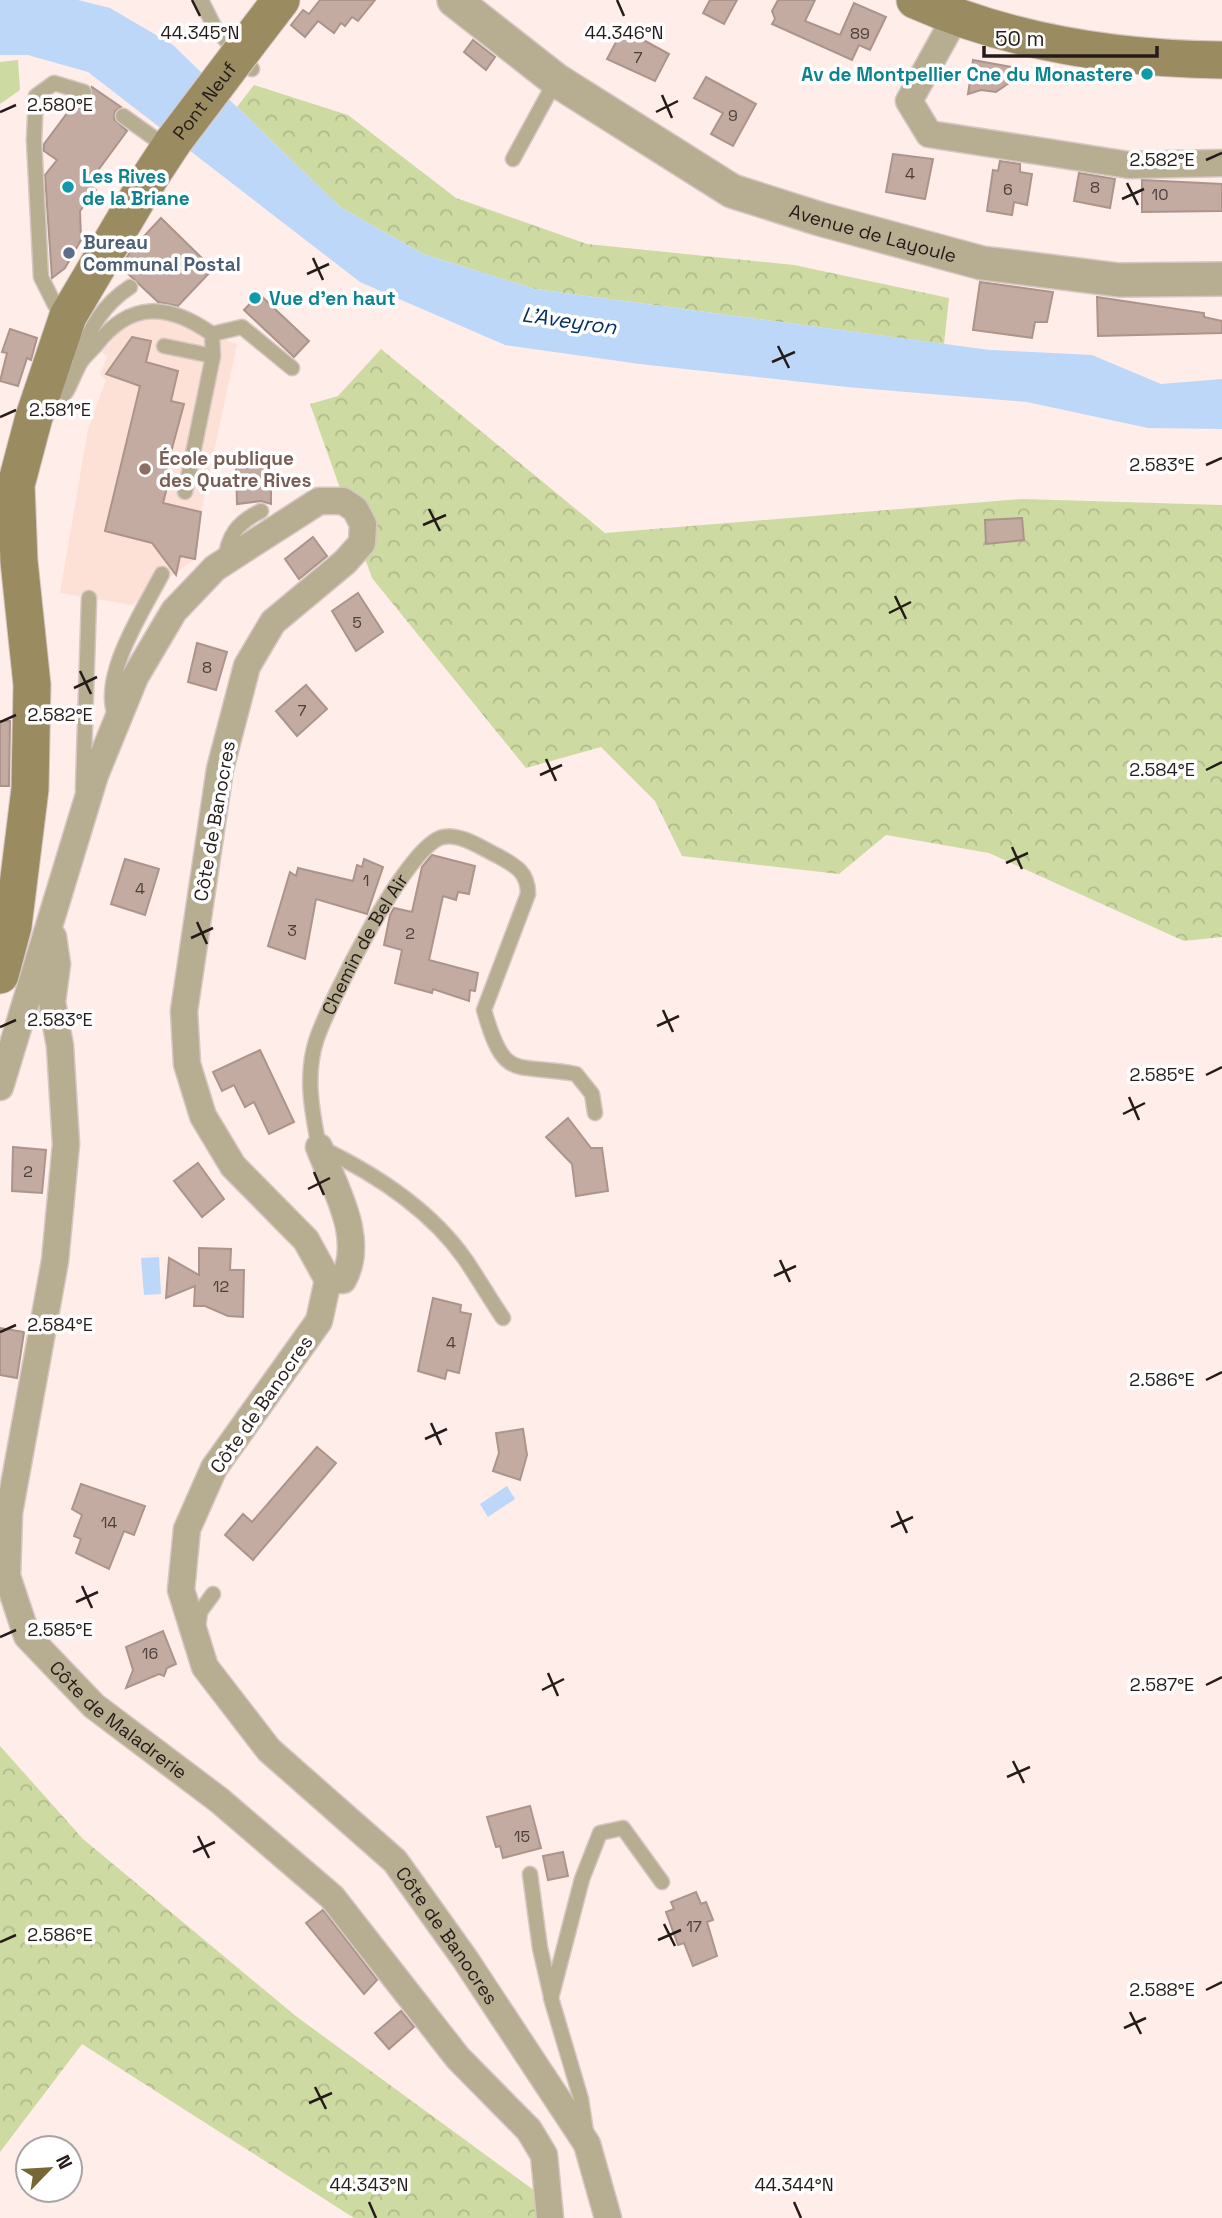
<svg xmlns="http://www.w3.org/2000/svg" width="1222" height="2218" viewBox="0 0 1222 2218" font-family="'Space Grotesk',sans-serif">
<defs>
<pattern id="forest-crowns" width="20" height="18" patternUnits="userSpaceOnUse" patternTransform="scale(1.75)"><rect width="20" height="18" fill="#cddaa2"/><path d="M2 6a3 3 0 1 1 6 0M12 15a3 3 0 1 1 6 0" fill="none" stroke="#b0ba8b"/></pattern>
</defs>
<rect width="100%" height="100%" fill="#feede8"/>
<path fill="#fde1d7" d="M160 317 237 344 201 512 195 559 132 605 60 593 88 429 106 380 100 374 107 357 102 352 117 329 129 319Z"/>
<g fill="url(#forest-crowns)">
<path d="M254 85 348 115 456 198 587 244 794 265 949 298 944 344 535 289 423 254 340 207 237 107Z"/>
<path d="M381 349 605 533 1022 499 1222 505V937L1184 941 989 853 886 835 839 874 682 856 655 801 601 747 526 768 372 578 310 404 338 396Z"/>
<path d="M0 1746 83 1839 297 2017 539 2194 542 2218H354L82 2044 0 2152Z"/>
</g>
<path fill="#cddaa2" d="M18 60 20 90 0 104V62Z"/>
<g fill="#bdd7f8">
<path d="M0 0H78L110 8 173 45 340 207 423 254 535 289 990 350 1092 355 1161 384 1222 379V429L1148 428 1027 402 847 387 640 364 505 345 360 282 88 72 28 55H0Z"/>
<path d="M159 1257 161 1294 144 1295 141 1258Z"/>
<path d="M507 1486 515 1499 488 1517 480 1504Z"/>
</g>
<g fill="#c4aba2" stroke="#ac948b" stroke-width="2">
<path d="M320 0H375L358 21 352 17 345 26 341 23 334 33 318 21 305 37 291 25 303 10 309 14Z"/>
<path d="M710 0H737L724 24 703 13Z"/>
<path d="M778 0H815L805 21 840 35 854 3 886 17 870 50 859 45 852 60 772 24 775 19 772 11Z"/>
<path d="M623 29 669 54 655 81 607 59Z"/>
<path d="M473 40 495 57 486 70 464 52Z"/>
<path d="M973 60 1012 67 1009 83 996 92 981 90 968 94Z"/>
<path d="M706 77 756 104 733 146 711 134 723 113 694 98Z"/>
<path d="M92 87 121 107 115 111 114 119 127 131 88 184 96 190 80 211 81 240 65 268 52 278 45 175 57 160 44 151V144L77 100 91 98Z"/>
<path d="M893 154 933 159 925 199 886 192Z"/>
<path d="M1000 161 1020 164V172L1032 174 1027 205 1014 202 1012 215 987 211 993 170 998 171Z"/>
<path d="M1079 173 1115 179 1110 208 1074 201Z"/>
<path d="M1142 180 1222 184V211L1142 212Z"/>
<path d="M161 218 213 269 178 306 158 302 121 267 132 249Z"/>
<path d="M980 282 1053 292 1047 322H1035L1032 338 973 330Z"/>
<path d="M259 294 309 341 294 357 244 310Z"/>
<path d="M1097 297 1204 313V317L1222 321V333L1098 336Z"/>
<path d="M10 329 37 338 31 360 27 358 18 386 0 381 7 353 2 352Z"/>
<path d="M132 337 151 341 146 362 178 371 171 401 184 404 163 482 168 484 163 503 201 512 195 559 180 556 176 575 152 543 105 531 140 386 106 374Z"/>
<path d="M236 464H271V504L261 501 237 504Z"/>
<path d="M1022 518 1024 540 986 544 985 520Z"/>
<path d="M313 537 327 556 299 579 285 559Z"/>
<path d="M358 593 383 632 356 651 332 611Z"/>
<path d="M197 643 227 652 216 690 188 682Z"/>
<path d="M306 685 327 709 297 736 276 711Z"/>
<path d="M0 721H10L9 786H0Z"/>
<path d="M432 855 475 866 469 894 458 892 456 900 443 896 429 960 478 973 475 991 470 990 469 1001 433 989 432 993 395 983 402 950 384 945 390 915 394 908 412 912 422 867Z"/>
<path d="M125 859 159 869 145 915 111 904Z"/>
<path d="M364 859 383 867 367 914 316 899 305 959 268 946 290 872 296 876 298 868 353 881 357 865 362 867Z"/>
<path d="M260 1050 294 1122 269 1134 254 1102 245 1107 234 1085 222 1091 213 1072Z"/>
<path d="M568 1118 591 1148H602L608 1191 576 1196 572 1164 546 1137Z"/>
<path d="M13 1147 46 1150 42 1193 12 1191Z"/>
<path d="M198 1163 224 1199 202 1217 174 1181Z"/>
<path d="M199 1248 231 1249 230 1270H244L243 1317 228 1316 205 1306H194L195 1286 166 1298 169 1258 199 1275Z"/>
<path d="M433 1298 461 1305 460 1312 471 1314 459 1373 447 1370 445 1379 418 1371Z"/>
<path d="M0 1328 24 1332 17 1378 0 1375Z"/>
<path d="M523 1429 527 1455 520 1480 493 1471 499 1453 496 1433Z"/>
<path d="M317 1447 336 1463 253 1560 225 1535 243 1514 252 1522Z"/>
<path d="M81 1484 145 1506 134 1535 124 1531 109 1569 76 1553 81 1539 74 1536 82 1515 72 1509Z"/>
<path d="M163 1631 176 1664 167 1668 164 1676 159 1674 126 1688 133 1670 126 1647Z"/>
<path d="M530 1806 541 1848 503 1858 500 1846 496 1847 487 1817Z"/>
<path d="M563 1852 568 1876 548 1880 543 1856Z"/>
<path d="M696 1892 701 1904 706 1902 713 1920 707 1922 717 1956 693 1966 684 1943 678 1945 666 1912 674 1909 671 1902Z"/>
<path d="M323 1910 377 1980 364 1994 306 1923Z"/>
<path d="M401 2011 414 2027 389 2049 375 2033Z"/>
</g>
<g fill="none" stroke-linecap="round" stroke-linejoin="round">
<defs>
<g id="service">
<path d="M201 0 215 28 252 69"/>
<path d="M123 116 168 148"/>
<path d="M513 159 556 80"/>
<path d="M67 315 55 305 41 277 34 140 36 96 54 83 84 92"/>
<path d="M164 346 213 356"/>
<path d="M80 359C88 329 104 304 130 287"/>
<path d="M44 410C73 390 64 394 79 365 82 358 90 352 96 345 130 301 168 303 212 334L242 327 292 368"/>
<path d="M185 492 213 356 212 334"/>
<path d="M225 562C227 536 238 522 261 511"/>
<path d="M115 715C100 675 144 609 162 574"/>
<path d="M83 789 89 598"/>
<path id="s1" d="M503 1318C490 1299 478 1278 465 1259 429 1208 374 1173 319 1147 312 1112 305 1076 316 1041 328 1004 407 844 443 837 461 833 483 849 498 856 516 866 528 872 528 894L484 1010C505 1084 515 1062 576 1074L592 1094 595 1113"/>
<path d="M198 1628 200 1612 213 1594"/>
<path d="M530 1874 540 1948 551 1996"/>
<path d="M586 2132 581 2099 551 1998 582 1879 600 1833 623 1828 662 1882"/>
</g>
<g id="minor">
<path d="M955 18 909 101 929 134 1129 165 1222 163"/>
<path id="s2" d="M53 937 57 964 52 1002 60 1046 66 1144 55 1261 9 1513 7 1576 27 1636 94 1706 219 1800 332 1897 458 2058 529 2130 544 2155 550 2218"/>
<path id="s3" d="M0 1087 95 775 135 677 174 611 215 568 319 501H343L355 509 363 524 362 543 345 562 273 622 247 666 220 769 184 1011 187 1064 203 1116 233 1166 306 1240 328 1280 319 1321 214 1468 187 1529 181 1590 205 1667 269 1750 395 1861 465 1959 587 2144 608 2218"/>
<path d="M319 1147C334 1187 366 1238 343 1280H328"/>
</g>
<g id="tertiary">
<path id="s4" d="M454 0 556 80 732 191 820 219 982 263 1119 280 1222 279"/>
</g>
<g id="secondary">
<path d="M915 0C1010 42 1118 59 1222 60"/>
<path d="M248 43 281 0"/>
<path d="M0 975 13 926 30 789 32 685 19 561 16 485 34 417 68 316 150 177 173 142"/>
</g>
</defs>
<use href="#service" stroke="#d7c7c3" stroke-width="17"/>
<use href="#minor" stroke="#d7c7c3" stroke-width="29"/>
<use href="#tertiary" stroke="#d7c7c3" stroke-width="36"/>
<use href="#secondary" stroke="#d7c7c3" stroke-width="39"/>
<use href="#service" stroke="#b7ad91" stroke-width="14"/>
<use href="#minor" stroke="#b7ad91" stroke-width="26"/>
<use href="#tertiary" stroke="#b7ad91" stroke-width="33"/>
<use href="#secondary" stroke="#9a8b61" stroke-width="37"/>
<defs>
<g id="secondary-bridge">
<path id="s5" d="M173 142 248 43"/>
</g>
</defs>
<use href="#secondary-bridge" stroke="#d7c7c3" stroke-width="39" stroke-linecap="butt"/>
<use href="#secondary-bridge" stroke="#9a8b61" stroke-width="37"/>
</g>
<path fill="none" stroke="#251c19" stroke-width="2.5" d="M192 0 200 16M617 0 624 16M662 95 672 118M0 112 16 105M656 112 678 101M1206 160 1222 153M1127 183 1138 205M1122 199 1144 189M313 258 323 280M307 274 329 264M778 346 789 368M772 362 795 352M0 417 16 410M1206 465 1222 458M429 509 440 531M423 525 446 515M895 596 906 619M889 613 911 602M80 671 91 694M74 688 97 677M0 722 16 715M546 759 556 781M1206 770 1222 762M540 775 562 765M1012 847 1022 869M1006 863 1028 853M197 922 207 944M191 938 213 928M663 1010 673 1032M657 1026 679 1016M0 1027 16 1020M1206 1075 1222 1067M1129 1097 1139 1120M1123 1114 1145 1103M314 1172 324 1195M308 1189 330 1178M780 1260 790 1282M774 1276 796 1266M0 1332 16 1325M1206 1380 1222 1372M431 1423 441 1445M425 1439 447 1429M897 1511 907 1533M891 1527 913 1517M82 1586 92 1608M76 1602 98 1592M0 1637 16 1630M548 1673 558 1696M1206 1685 1222 1677M542 1690 564 1679M1013 1761 1024 1783M1007 1777 1030 1767M198 1836 209 1858M193 1852 215 1842M664 1924 675 1946M658 1940 681 1930M0 1942 16 1935M1206 1990 1222 1982M1130 2012 1141 2034M1124 2028 1146 2018M315 2087 326 2109M309 2103 332 2093M369 2202 376 2218M794 2202 801 2218"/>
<g fill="#0f9aa8" stroke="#fff" stroke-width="2.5">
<circle cx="1147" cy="74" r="7"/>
<circle cx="68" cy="187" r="7"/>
<circle cx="255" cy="298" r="7"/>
</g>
<circle fill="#5c6f8a" stroke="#fff" stroke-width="2.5" cx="69" cy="253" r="7"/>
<circle fill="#8d6e63" stroke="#fff" stroke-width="2.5" cx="145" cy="469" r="7"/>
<g text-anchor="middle" stroke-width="7" stroke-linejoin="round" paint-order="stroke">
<g font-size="16" fill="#4d403b">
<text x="860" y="39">89</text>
<text x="638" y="63">7</text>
<text x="733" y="121">9</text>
<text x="910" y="179">4</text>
<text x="1095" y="193">8</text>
<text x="1008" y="195">6</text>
<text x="1160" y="200">10</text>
<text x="357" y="628">5</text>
<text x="207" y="673">8</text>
<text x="302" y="716">7</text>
<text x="366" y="886">1</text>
<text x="140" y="894">4</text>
<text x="292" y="936">3</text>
<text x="410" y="939">2</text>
<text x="28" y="1177">2</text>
<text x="221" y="1292">12</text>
<text x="451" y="1348">4</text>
<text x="109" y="1528">14</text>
<text x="150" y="1659">16</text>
<text x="522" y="1842">15</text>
<text x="694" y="1932">17</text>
</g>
<g font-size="19" font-weight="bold" fill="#0d838f" stroke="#fff" text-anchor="start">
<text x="1133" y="81" text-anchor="end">Av de Montpellier Cne du Monastere</text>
<text x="82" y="183">Les Rives<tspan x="82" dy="22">de la Briane</tspan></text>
<text x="269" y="305">Vue d'en haut</text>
</g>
<g font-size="19" fill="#251c19" stroke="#fff">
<text dy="7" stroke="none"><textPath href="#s5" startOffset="52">Pont Neuf</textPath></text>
<text dy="7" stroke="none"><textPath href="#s4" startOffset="485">Avenue de Layoule</textPath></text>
<text transform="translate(214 821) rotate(-80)" y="7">Côte de Banocres</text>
<text dy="7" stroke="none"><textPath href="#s1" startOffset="472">Chemin de Bel Air</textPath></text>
<text transform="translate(261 1404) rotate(-55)" y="7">Côte de Banocres</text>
<text dy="7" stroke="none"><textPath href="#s2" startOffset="833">Côte de Maladrerie</textPath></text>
<text dy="7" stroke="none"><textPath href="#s3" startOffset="2398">Côte de Banocres</textPath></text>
</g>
<g font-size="19" font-weight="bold" fill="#4e5e75" stroke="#fff" text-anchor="start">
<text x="83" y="249">Bureau<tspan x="83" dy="22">Communal Postal</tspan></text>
</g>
<g font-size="19" font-weight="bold" fill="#785e54" stroke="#fff" text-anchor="start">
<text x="159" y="465">École publique<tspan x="159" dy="22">des Quatre Rives</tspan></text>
</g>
<g font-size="21" font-style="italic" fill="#03305f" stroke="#fff">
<text transform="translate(569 321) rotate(8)" y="7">L'Aveyron</text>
</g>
</g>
<g font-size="18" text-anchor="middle" fill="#251c19" stroke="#fff" stroke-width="7" stroke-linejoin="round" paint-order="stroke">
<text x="200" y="39">44.345°N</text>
<text x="624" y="39">44.346°N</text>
<text x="60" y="111">2.580°E</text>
<text x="1162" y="166">2.582°E</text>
<text x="60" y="416">2.581°E</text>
<text x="1162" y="471">2.583°E</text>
<text x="60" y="721">2.582°E</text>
<text x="1162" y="776">2.584°E</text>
<text x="60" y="1026">2.583°E</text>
<text x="1162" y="1081">2.585°E</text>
<text x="60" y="1331">2.584°E</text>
<text x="1162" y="1386">2.586°E</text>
<text x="60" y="1636">2.585°E</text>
<text x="1162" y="1691">2.587°E</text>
<text x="60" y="1941">2.586°E</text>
<text x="1162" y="1996">2.588°E</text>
<text x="369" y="2191">44.343°N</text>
<text x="794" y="2191">44.344°N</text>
</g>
<g transform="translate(49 2169) rotate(65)"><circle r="33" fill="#ffffff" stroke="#a8a4a3" stroke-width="2"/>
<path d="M0-5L12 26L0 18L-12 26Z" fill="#766734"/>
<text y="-10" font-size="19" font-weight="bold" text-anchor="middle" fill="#251c19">N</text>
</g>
<path d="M984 46v10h173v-10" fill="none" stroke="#251c19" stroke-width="3.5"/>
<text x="995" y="46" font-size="21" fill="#251c19" stroke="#ffffff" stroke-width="5" paint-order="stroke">50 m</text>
</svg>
